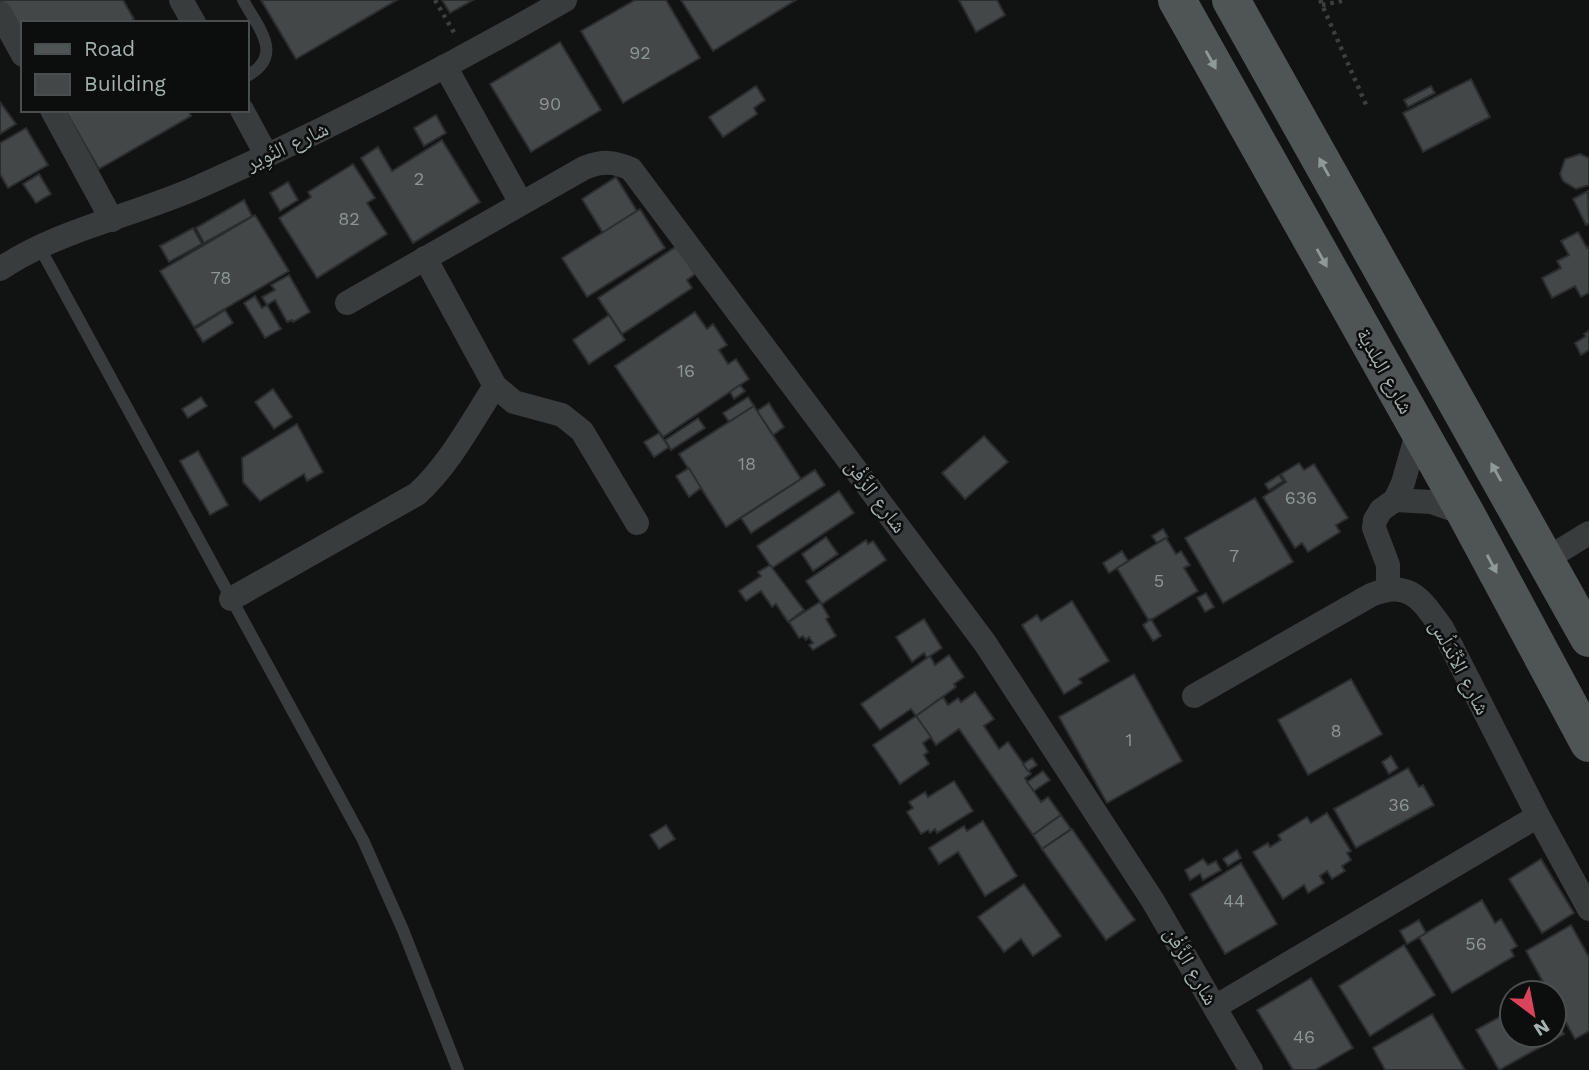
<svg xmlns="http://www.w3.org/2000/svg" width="1589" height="1070" viewBox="0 0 1589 1070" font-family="'Work Sans','Noto Naskh Arabic',sans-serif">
<rect width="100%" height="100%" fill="#111212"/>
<g fill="#434747" stroke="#2b2e2e" stroke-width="2">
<path d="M0 0H123L134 19 128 23H23V40Z"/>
<path d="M261 0H397L296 59Z"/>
<path d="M442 0H473L450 13Z"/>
<path d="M635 0H666L700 58 623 103 581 31Z"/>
<path d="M681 0H796L713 51Z"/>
<path d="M959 0H997L1005 15 976 32Z"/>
<path d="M560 42 601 110 531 152 490 84Z"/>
<path d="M1471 79 1490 117 1423 152 1403 113Z"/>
<path d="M756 86 765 100 754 108 757 114 723 137 709 117Z"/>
<path d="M1431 86 1435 93 1408 107 1404 100Z"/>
<path d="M0 102 16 124 0 134Z"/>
<path d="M65 110H188L191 116 99 169Z"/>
<path d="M436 115 446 133 424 146 414 128Z"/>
<path d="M26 128 48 165 8 188 0 174V143Z"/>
<path d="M442 140 480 202 413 243 361 158 378 147 392 171Z"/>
<path d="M1580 154 1589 158V185L1576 189 1563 181 1560 174 1565 159Z"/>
<path d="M353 164 375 198 367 203 387 234 317 278 279 218 311 197 308 192Z"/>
<path d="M39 174 51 194 36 203 23 184Z"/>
<path d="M616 177 637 211 603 233 582 199Z"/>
<path d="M288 182 298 200 280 211 270 193Z"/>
<path d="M1588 191 1589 223 1586 225 1573 199Z"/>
<path d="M244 200 252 216 204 243 196 228Z"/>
<path d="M640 209 665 248 587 297 562 258Z"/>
<path d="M255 215 289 271 194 327 160 271Z"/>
<path d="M193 228 202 244 169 262 160 246Z"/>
<path d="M1578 232 1587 248 1589 247V293L1581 297 1575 286 1552 298 1542 278 1561 268 1557 261 1569 255 1561 241Z"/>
<path d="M677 246 695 274 687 280 692 288 622 334 598 298Z"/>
<path d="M289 275 310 312 293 322 292 320 287 322 275 300 267 305 262 297 275 290 271 285Z"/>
<path d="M255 296 262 308 267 305 281 329 265 338 244 303Z"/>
<path d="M225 310 233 323 203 342 195 329Z"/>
<path d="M695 312 707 329 713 324 727 345 719 350 728 364 736 359 749 379 663 437 615 366Z"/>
<path d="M609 315 625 340 589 364 573 340Z"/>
<path d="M1589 331V350L1581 355 1575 343 1586 336 1584 334Z"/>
<path d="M740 385 745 391 734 399 730 392Z"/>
<path d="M273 389 292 417 274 429 255 402Z"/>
<path d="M201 397 207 406 188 418 182 409Z"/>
<path d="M748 397 754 406 729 422 723 413Z"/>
<path d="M769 403 784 427 773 435 757 411Z"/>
<path d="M754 406 801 479 726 527 679 454Z"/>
<path d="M698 418 705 428 671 450 665 440Z"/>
<path d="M297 424 323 472 307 481 304 474 260 501 243 482 242 458Z"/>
<path d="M659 433 669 447 654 457 644 442Z"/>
<path d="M984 436 1008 462 965 499 942 473Z"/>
<path d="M198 451 228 505 210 515 180 461Z"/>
<path d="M1299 463 1304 470 1314 464 1348 518 1336 525 1340 532 1308 552 1302 543 1295 548 1263 497 1286 482 1281 474Z"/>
<path d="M689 468 701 488 689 497 676 476Z"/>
<path d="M815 470 825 485 751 533 741 518Z"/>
<path d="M1279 475 1283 481 1269 490 1265 484Z"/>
<path d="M839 491 854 513 772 568 757 546Z"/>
<path d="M1255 498 1293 562 1223 603 1185 538Z"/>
<path d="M1163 529 1168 537 1157 543 1152 536Z"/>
<path d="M826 537 838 554 813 571 802 554Z"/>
<path d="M1166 538 1176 554 1181 551 1190 565 1184 568 1198 591 1149 621 1117 568Z"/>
<path d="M866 540 868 544 873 541 886 560 822 604 806 581Z"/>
<path d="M1122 551 1128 561 1109 573 1103 563Z"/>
<path d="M770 565 804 610 788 622 776 604 772 607 761 591 746 601 739 591 761 576 758 572Z"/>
<path d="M1206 593 1214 607 1205 612 1197 598Z"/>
<path d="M1072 601 1109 661 1079 679 1082 683 1064 694 1022 625 1037 615 1041 621Z"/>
<path d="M820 602 829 617 826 619 836 636 813 650 809 645 813 643 809 637 806 640 803 636 799 638 789 622Z"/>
<path d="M924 619 942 648 927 658 924 653 912 662 896 637Z"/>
<path d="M1151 619 1161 636 1153 641 1143 625Z"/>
<path d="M949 655 964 677 954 684 956 687 916 716 911 709 880 730 861 704 930 656 935 665Z"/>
<path d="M1134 674 1182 761 1107 803 1059 717Z"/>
<path d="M1351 679 1382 734 1308 775 1278 720Z"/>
<path d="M975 692 994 719 984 726 999 749 1008 742 1031 774 1025 778 1041 802 1048 797 1061 815 1033 835 959 729 936 745 916 716 943 697 948 705 958 698 961 702Z"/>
<path d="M916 716 931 737 923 743 928 752 924 755 929 764 900 784 873 745Z"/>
<path d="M1391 756 1398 768 1389 774 1382 762Z"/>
<path d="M1032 758 1037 765 1028 771 1023 764Z"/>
<path d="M1408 768 1419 787 1423 785 1434 805 1356 848 1334 809Z"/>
<path d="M1043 771 1050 780 1034 791 1027 782Z"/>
<path d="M954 781 973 811 937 833 935 829 930 833 928 830 921 834 907 812 913 808 909 802 925 792 928 797Z"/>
<path d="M1327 813 1351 851 1347 853 1351 860 1342 866 1345 871 1332 879 1327 871 1320 876 1324 883 1308 893 1304 885 1283 899 1253 852 1268 843 1270 847 1281 840 1278 835 1307 817 1311 823Z"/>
<path d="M1061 815 1071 829 1042 849 1033 835Z"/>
<path d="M983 821 1017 876 985 896 958 852 939 864 929 848 964 826 967 831Z"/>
<path d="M666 825 675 839 659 849 650 835Z"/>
<path d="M1072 829 1135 920 1106 940 1042 849Z"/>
<path d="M1237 850 1241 858 1228 866 1223 859Z"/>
<path d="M1203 859 1208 865 1216 861 1221 870 1203 880 1200 874 1190 880 1185 870Z"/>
<path d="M1541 859 1574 913 1542 933 1509 879Z"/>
<path d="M1241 863 1277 924 1225 954 1190 894Z"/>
<path d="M1024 884 1061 936 1033 956 1021 939 1004 952 978 917Z"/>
<path d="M1482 900 1495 923 1501 919 1517 946 1511 950 1514 956 1452 993 1419 937Z"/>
<path d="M1419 920 1426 933 1407 944 1400 931Z"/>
<path d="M1571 925 1589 957V1031L1575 1039 1554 1001V993H1549L1526 951Z"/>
<path d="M1404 945 1435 995 1370 1036 1339 986Z"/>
<path d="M1311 978 1353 1048 1315 1070H1293L1257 1010Z"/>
<path d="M1512 1010V1035H1554V1017L1564 1034 1499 1070 1476 1030Z"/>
<path d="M1432 1014 1465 1070H1385L1373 1048Z"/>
</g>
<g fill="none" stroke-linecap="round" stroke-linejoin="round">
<g stroke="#3b403f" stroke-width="4.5" stroke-dasharray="3.5 5" stroke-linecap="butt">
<path d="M435 0 456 36"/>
<path d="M1320 0 1367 107"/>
<path d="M1322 5 1347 0"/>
</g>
<g stroke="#383c3c" stroke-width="12">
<path d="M243 0C258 28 285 55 247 76"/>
<path d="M40 248 363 840 403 930 458 1070"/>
</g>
<g stroke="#383c3c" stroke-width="24">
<path d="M181 0 194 23"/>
<path d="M0 13 23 55"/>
<path d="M445 66 521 203"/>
<path d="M52 110 112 220"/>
<path d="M242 110 267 156"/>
<path d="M425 258 495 386 514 402 562 415 582 431 637 523"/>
<path d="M0 269C58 230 132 216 196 188 322 132 445 69 565 0"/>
<path d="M347 303 584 168C602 161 613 161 631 169L985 643 1153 901 1251 1070"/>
<path d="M1395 500 1431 502 1466 514"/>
<path d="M1545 560 1589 533"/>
<path d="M1388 588V565L1374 528 1375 520 1381 510 1395 500 1403 483 1418 430"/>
<path d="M231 599 417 494C449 465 471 423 495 386"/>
<path d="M1194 696 1371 595C1409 579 1421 599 1442 628L1538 816 1589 909"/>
<path d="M1215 1007 1538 816"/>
</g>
<g stroke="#4f5555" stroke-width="38">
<path d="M1177 0 1466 514 1589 743"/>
<path d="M1231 0 1589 638"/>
</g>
</g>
<defs><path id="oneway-solid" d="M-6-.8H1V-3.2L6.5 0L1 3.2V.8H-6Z" transform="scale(1.75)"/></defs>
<g fill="#8f9a98">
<use href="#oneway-solid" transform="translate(1211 60) rotate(61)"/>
<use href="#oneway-solid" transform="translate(1324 167) rotate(-119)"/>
<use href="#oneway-solid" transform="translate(1322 258) rotate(61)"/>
<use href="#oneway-solid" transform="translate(1496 472) rotate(-119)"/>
<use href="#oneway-solid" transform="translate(1492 564) rotate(62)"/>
</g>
<g text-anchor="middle" stroke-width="5" stroke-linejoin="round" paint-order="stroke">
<g font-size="18" fill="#8c9695">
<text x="640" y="59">92</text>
<text x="550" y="110">90</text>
<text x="419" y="185">2</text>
<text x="349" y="225">82</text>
<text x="221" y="284">78</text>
<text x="686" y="377">16</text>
<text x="747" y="470">18</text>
<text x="1301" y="504">636</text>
<text x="1234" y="562">7</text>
<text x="1159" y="587">5</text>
<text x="1336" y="737">8</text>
<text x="1129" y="746">1</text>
<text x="1399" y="811">36</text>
<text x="1234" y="907">44</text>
<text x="1476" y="950">56</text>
<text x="1304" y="1043">46</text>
</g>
<g font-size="21" fill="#a4b1af" stroke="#0c0d0d">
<text transform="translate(287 146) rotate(-25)" y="7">شارع النُوِير</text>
<text transform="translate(1385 371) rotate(61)" y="7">شارع البلدية</text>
<text transform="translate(876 496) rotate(53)" y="7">شارع الزَّفْن</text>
<text transform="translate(1460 667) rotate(62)" y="7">شارع الأنْدَلُس</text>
<text transform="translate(1191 966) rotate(60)" y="7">شارع الزَّفْن</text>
</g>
</g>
<rect x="21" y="21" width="228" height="91" fill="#0c0d0d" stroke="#494f4e" stroke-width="2"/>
<rect x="35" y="44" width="35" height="10" fill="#4f5555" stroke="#494f4e" stroke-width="2"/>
<text x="84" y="56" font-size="21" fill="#a4b1af">Road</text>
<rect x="35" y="74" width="35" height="21" fill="#434747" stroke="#494f4e" stroke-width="2"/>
<text x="84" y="91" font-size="21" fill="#a4b1af">Building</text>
<g transform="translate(1533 1014) rotate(148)"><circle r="33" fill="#0c0d0d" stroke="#494f4e" stroke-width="2"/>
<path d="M0-5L12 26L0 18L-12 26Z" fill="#d9435c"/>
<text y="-10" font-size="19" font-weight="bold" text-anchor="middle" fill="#a4b1af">N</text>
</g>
</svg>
